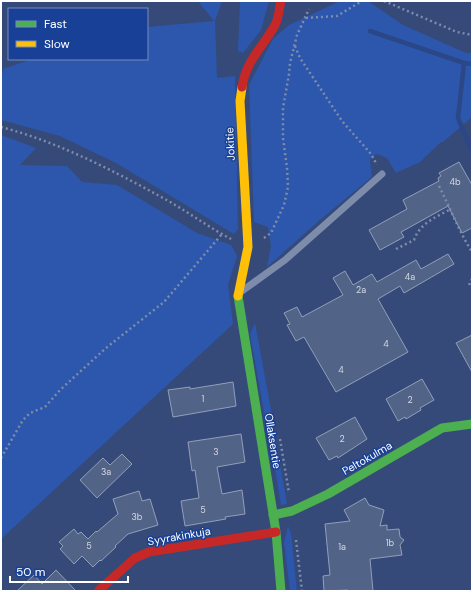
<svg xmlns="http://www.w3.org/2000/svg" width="473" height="592" viewBox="0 0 473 592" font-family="'DM Sans',sans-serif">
<rect width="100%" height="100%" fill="#354a79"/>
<g fill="#2c57ac">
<path d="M198 1H222L215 21 217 78 235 76 238 229 234 234 116 163 60 136 1 120V82L3 69 32 59H147V27L214 21Z"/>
<path d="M240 1H269L261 30 243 53 238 51Z"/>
<path d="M340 1H368L403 25 466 53H472V117L443 142H441L420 162 396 173 387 158 377 154 371 157 370 161 372 177 321 219 267 267 271 246 268 227 254 222 249 85 273 39 289 25Z"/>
<path d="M1 135 36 148 20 165 67 166 82 182 117 185 197 233 231 245 237 256 228 285 233 324 1 539Z"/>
<path d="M255 323 274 426 271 428H267L250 334Z"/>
<path d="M276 441 287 504 281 505 271 443Z"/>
<path d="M288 526 291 533 297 591H290L284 542Z"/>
</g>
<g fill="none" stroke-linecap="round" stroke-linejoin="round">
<g stroke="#2b4787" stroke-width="4.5">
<path d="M370 31 464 63 472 64"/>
<path d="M464 63 458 118 472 151"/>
</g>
</g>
<g fill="#526388" stroke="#929fb9">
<path d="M459 162 472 185V228L462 233 448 206 401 232 404 237 380 250 369 230 407 209 403 200 439 181 438 178 441 176 439 173Z"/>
<path d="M448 254 454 264 404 293 400 286 378 299 408 352 336 392 304 337 296 341 287 325 290 324 284 313 297 307 302 317 343 295 333 278 345 271 353 285 372 274 377 282 416 260 421 269Z"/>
<path d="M472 335V372L456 343Z"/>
<path d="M422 379 434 400 420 408 421 410 406 419 405 417 398 421 386 399Z"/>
<path d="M233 382 236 406 173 417 168 390 190 387V389Z"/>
<path d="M355 417 367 439 338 458 337 456 329 460 316 438Z"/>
<path d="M241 434 245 462 217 467 222 494 242 490 245 514 225 517 226 519 185 526 181 501 199 498 195 470 192 471 188 442Z"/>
<path d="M122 454 132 464 97 498 80 480 103 458 110 465Z"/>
<path d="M139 491 142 501 150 499 158 525 128 534 115 546 116 547 101 561 100 560 93 567 82 556 74 564 60 549 63 546 59 542 74 529 78 534 81 532 88 539 96 531 97 532 118 514 113 499Z"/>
<path d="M365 498 369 505 384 510 380 526 387 525V530L399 529 400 537 404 540 400 545 402 555 370 559 373 591H348V590L324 591 323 576 330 575 325 524 350 521 344 510Z"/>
<path d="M56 570 76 591H17L34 575 42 584Z"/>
</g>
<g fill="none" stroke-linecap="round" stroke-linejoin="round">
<g stroke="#7e8cab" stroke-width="2.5" stroke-dasharray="2 3" stroke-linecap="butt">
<path d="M384 1 457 32 472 35"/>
<path d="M306 18 337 16 362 1"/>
<path d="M295 46 300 58 342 121 371 154 377 165"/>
<path d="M1 127C58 142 112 170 163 198 187 211 208 227 231 239"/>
<path d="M439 186C450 208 459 231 472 252"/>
<path d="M264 238 271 233 284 205 288 187 287 168 283 138V108L289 74 290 63 297 35 309 9"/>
<path d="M396 249 414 240C420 223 436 217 451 209"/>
<path d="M469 285 472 279"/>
<path d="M280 439 289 493"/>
<path d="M1 458 23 420 30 413 45 407 60 390 106 348 164 302 222 234"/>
<path d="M296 540 302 591"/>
</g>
<path stroke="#7e8cab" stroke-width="7" d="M242 291 285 260 382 174"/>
<g stroke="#4caf50" stroke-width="9">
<path d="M238 296 276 532 281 591"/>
<path d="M273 515 292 511 328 494 442 428 472 424"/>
</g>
<path stroke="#ffc107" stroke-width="9" d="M238 296 248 247 240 101 242 87"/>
<g stroke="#c62828" stroke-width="9">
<path d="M242 87C246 60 263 47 275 25 279 18 279 8 281 1"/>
<path d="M98 591 135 558 149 552 276 532"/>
</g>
</g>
<g text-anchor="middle" stroke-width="3" stroke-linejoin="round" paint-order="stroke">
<g font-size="9" fill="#d4d8e1">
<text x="455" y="185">4b</text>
<text x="410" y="280">4a</text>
<text x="361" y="293">2a</text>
<text x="386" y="347">4</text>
<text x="341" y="373">4</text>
<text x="203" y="402">1</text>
<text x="410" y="403">2</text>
<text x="342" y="442">2</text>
<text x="216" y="455">3</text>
<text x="106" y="475">3a</text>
<text x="203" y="513">5</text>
<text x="137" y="520">3b</text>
<text x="390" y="546">1b</text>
<text x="89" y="549">5</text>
<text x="342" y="550">1a</text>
</g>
<g font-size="11" fill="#fff" stroke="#184096">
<text transform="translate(230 144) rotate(-93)" y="4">Jokitie</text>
<text transform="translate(273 441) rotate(81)" y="4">Ollaksentie</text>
<text transform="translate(367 458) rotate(-30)" y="4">Peltokulma</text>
<text transform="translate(179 536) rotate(-10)" y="4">Syyrakinkuja</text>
</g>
</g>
<rect width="473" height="592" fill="none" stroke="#ffffff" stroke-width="4"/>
<rect x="8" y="8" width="140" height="52" fill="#184096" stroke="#748cc0"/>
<rect x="16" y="21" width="20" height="6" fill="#4caf50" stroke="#748cc0"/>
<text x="44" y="28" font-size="12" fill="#ffffff">Fast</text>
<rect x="16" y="41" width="20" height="6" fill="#ffc107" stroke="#748cc0"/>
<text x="44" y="48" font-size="12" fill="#ffffff">Slow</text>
<path d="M10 576v6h118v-6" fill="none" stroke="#ffffff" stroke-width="2"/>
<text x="16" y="576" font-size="12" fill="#ffffff" stroke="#184096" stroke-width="3" paint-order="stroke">50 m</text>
</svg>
